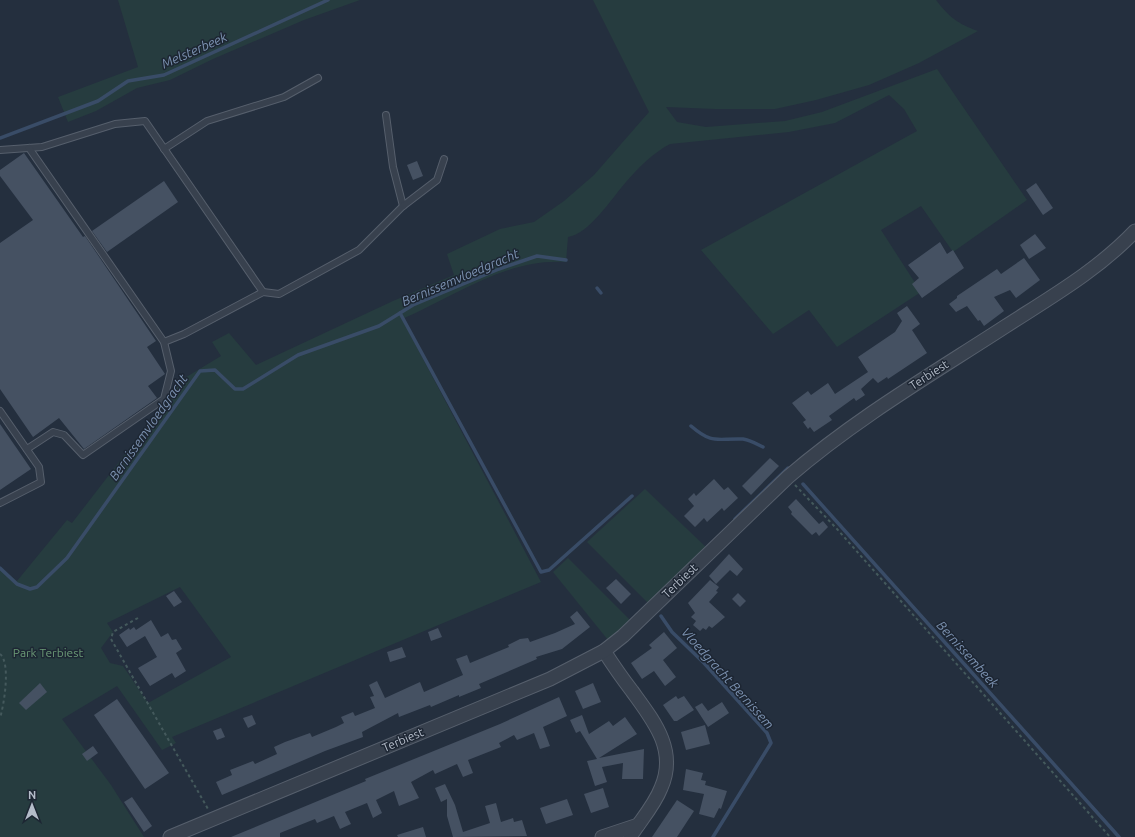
<svg xmlns="http://www.w3.org/2000/svg" width="1135" height="837" viewBox="0 0 1135 837" font-family="Ubuntu,sans-serif">
<rect width="100%" height="100%" fill="#242f3e"/>
<g fill="#263c3f" fill-rule="evenodd">
<path d="M118 0H360L304 20 213 59 170 80 137 88 96 111 68 122 58 97 138 67Z"/>
<path d="M593 0H936C949 17 958 24 978 31L919 63 869 85 816 100 775 109H715L666 107 677 122 706 127 785 121 822 112 937 69 1027 200 953 252 921 206 881 230 921 292 837 347 809 310 773 334 701 250 917 131 904 109 889 95 835 123 789 132 670 144C653 153 639 167 626 182 612 198 589 234 568 237L566 262C506 258 456 296 402 319L541 582 172 737 176 743 162 750 117 686 62 719 111 785 144 837H0V567L17 581 67 520 72 523 183 379 221 356 212 342 229 333 256 365 393 301 454 275 447 254 500 229 534 222 564 201 594 175 649 112ZM180 587 231 657 148 703 123 666 110 663 101 648 113 632 107 623Z"/>
<path d="M645 489 708 549 651 606 587 542Z"/>
<path d="M568 558 632 622 608 640 553 572Z"/>
</g>
<g fill="none" stroke-linecap="round" stroke-linejoin="round">
<g stroke="#394c67" stroke-width="3.5">
<path d="M0 138 98 101 128 81 164 75 328 0"/>
<path d="M597 288 601 293"/>
<path d="M400 313 541 572 549 570 632 496"/>
<path d="M691 426C713 445 717 438 743 439 750 440 757 444 763 447"/>
<path d="M803 484 1119 837"/>
<path d="M735 519 788 468"/>
<path d="M0 568 17 584 30 589 37 587 67 558 200 371 215 370 235 389H243L298 355 379 326 413 305 499 269 537 256 566 260"/>
<path d="M661 616 672 632 704 663 767 733 771 743 713 837"/>
</g>
</g>
<g fill="#455162">
<path d="M24 153 83 237 85 236 156 341 147 347 165 374 148 386 157 398 84 449 59 418 33 437 0 389V243L33 220 0 176V170Z"/>
<path d="M417 161 423 176 413 180 407 165Z"/>
<path d="M164 181 178 202 107 252 92 231Z"/>
<path d="M1036 183 1053 208 1043 215 1026 190Z"/>
<path d="M1035 234 1046 248 1029 259 1020 245Z"/>
<path d="M940 242 947 254 953 250 964 268 922 298 912 284 919 278 908 265Z"/>
<path d="M1024 258 1040 280 1016 298 1010 290 994 297 1004 311 984 326 980 320 978 321 967 306 956 312 949 304 957 298V296L997 269 1001 274Z"/>
<path d="M907 306 920 324 912 330 927 353 888 379 887 377 878 383 873 378 861 389 865 395 856 401 854 398 829 416 832 420 814 432 810 427 808 429 803 422 806 420 792 403 808 391 811 395 828 383 835 394 868 372 858 357 895 332 902 321 897 313Z"/>
<path d="M0 424 31 469 0 490Z"/>
<path d="M770 458 779 466 751 495 742 486Z"/>
<path d="M714 479 724 490 728 487 738 498 724 511 722 508 707 522 704 518 695 527 684 516 694 506 688 499 694 493 696 496Z"/>
<path d="M796 499 819 524 823 521 828 527 819 536 816 532 812 535 791 514 792 512 788 507Z"/>
<path d="M729 554 743 569 737 576 730 570 716 584 709 576Z"/>
<path d="M616 579 631 594 621 604 606 588Z"/>
<path d="M710 580 719 587 716 591 718 592 709 602 725 617 712 628 709 626 706 630 703 628 700 631 693 625 696 621 691 617 695 613 688 603Z"/>
<path d="M174 591 182 602 174 607 166 596Z"/>
<path d="M738 593 746 601 740 607 732 599Z"/>
<path d="M577 611 590 627 562 649 536 657 537 659 479 684 481 688 459 697V695L431 707 430 705 399 717 398 713 362 732 363 737 325 751 222 795 216 782 232 775 230 770 253 761 255 764 277 754 274 747 285 742 310 733 312 737 336 727 344 723 341 717 353 712 355 716 375 708 370 697 374 696 369 685 377 681 385 698 420 682 424 692 463 675 456 659 467 655 470 663 509 647 508 645 520 639 528 638 530 642 555 633 575 624 570 617Z"/>
<path d="M151 620 161 637 168 633 172 640 176 639 182 649 176 653 186 671 175 678 172 673 150 686 138 668 157 657 145 636 127 647 119 635 129 628 130 630 134 627 136 630Z"/>
<path d="M438 628 442 637 431 641 428 632Z"/>
<path d="M664 632 677 648 663 660 676 677 665 686 654 671 642 679 631 663 652 648 649 645Z"/>
<path d="M402 647 406 657 390 662 387 652Z"/>
<path d="M40 683 47 692 26 710 19 703Z"/>
<path d="M593 683 601 702 583 709 575 691Z"/>
<path d="M676 696 678 699 684 696 694 710 677 721H674L663 705Z"/>
<path d="M559 697 567 716 543 727 550 746 540 749 534 733 517 740 514 735 499 743 501 747 468 760 473 773 463 777 457 764 435 774 433 770 411 782 419 798 399 806 394 791 376 800 382 813 373 818 367 803 345 812 351 824 340 829 334 816 317 823 315 819 280 833V837H231L366 781 365 779 500 724Z"/>
<path d="M117 699 169 773 145 789 94 715Z"/>
<path d="M722 702 729 713 708 727 695 707 702 703 708 711Z"/>
<path d="M252 715 256 724 248 728 243 718Z"/>
<path d="M582 715 589 734 609 721 613 726 625 717 637 734 599 758 644 749 643 779H622L623 763 602 767 607 782 595 786 587 761 597 759 580 731 576 733 570 720Z"/>
<path d="M705 725 710 744 686 750 681 732Z"/>
<path d="M221 728 225 737 217 740 213 731Z"/>
<path d="M93 746 98 753 87 761 82 754Z"/>
<path d="M686 769 703 773 701 780 706 781 705 785 727 791 721 809 719 808 714 818 699 814 704 794 683 790Z"/>
<path d="M445 784 455 805 463 832 490 823 485 806 496 803 501 822 513 818 514 822 522 820 527 836 453 837 447 816V799L441 802 435 788Z"/>
<path d="M603 788 609 807 591 813 584 794Z"/>
<path d="M132 797 152 826 144 832 124 802Z"/>
<path d="M567 799 573 815 546 824 540 808Z"/>
<path d="M677 800 694 811 677 837H652Z"/>
<path d="M423 827 426 837H398L397 835Z"/>
</g>
<g fill="none" stroke-linecap="round" stroke-linejoin="round">
<defs>
<g id="service">
<path d="M386 115 393 167 403 206"/>
<path d="M164 149 207 121 284 97 318 78"/>
<path d="M0 150 42 147 115 124 145 121 263 292 279 294 359 250 403 206 437 180 444 159"/>
<path d="M164 342 184 334 263 292"/>
<path d="M0 411 39 467 41 482 0 503"/>
<path d="M27 449 53 432 64 435 83 455 164 399 171 371 164 342 29 148"/>
</g>
<g id="minor">
<path d="M604 651C613 665 622 678 632 691 653 720 678 750 661 788 654 806 640 821 630 837"/>
<path d="M170 837 550 679 604 651 623 636 788 477C855 419 932 374 1006 326 1051 297 1098 270 1135 231"/>
<path d="M602 837 638 825"/>
</g>
</defs>
<use href="#service" stroke="#565f6c" stroke-width="8"/>
<use href="#minor" stroke="#565f6c" stroke-width="15"/>
<g stroke="#44595c" stroke-width="2" stroke-dasharray="3 3" stroke-linecap="butt">
<path d="M795 485 837 529 1110 837"/>
<path d="M138 618 113 632 111 639 208 809"/>
<path d="M0 654C11 663 4 705 0 718"/>
</g>
<use href="#service" stroke="#38414e" stroke-width="6"/>
<use href="#minor" stroke="#38414e" stroke-width="13"/>
</g>
<g text-anchor="middle" stroke-width="3" stroke-linejoin="round" paint-order="stroke">
<g font-size="12" fill="#b4bcc9" stroke="#1d2633">
<text transform="translate(929 375) rotate(-33)" y="4">Terbiest</text>
<text transform="translate(680 581) rotate(-44)" y="4">Terbiest</text>
<text transform="translate(403 740) rotate(-23)" y="4">Terbiest</text>
</g>
<g font-size="12" fill="#6b9a76" stroke="#1d2633">
<text x="48" y="657">Park Terbiest</text>
</g>
<g font-size="13" font-style="italic" fill="#7c92b1" stroke="#1d2633">
<text transform="translate(194 50) rotate(-24)" y="5">Melsterbeek</text>
<text transform="translate(460 277) rotate(-23)" y="5">Bernissemvloedgracht</text>
<text transform="translate(148 427) rotate(-55)" y="5">Bernissemvloedgracht</text>
<text transform="translate(968 654) rotate(48)" y="5">Bernissembeek</text>
<text transform="translate(728 678) rotate(48)" y="5">Vloedgracht Bernissem</text>
</g>
</g>
<g transform="translate(32 805)" stroke="#1d2633" stroke-width="3" paint-order="stroke">
<path d="M0-3L7 15L0 10L-7 15Z" fill="#b4bcc9"/>
<text y="-6" font-size="11" font-weight="bold" text-anchor="middle" fill="#b4bcc9">N</text>
</g>
</svg>
